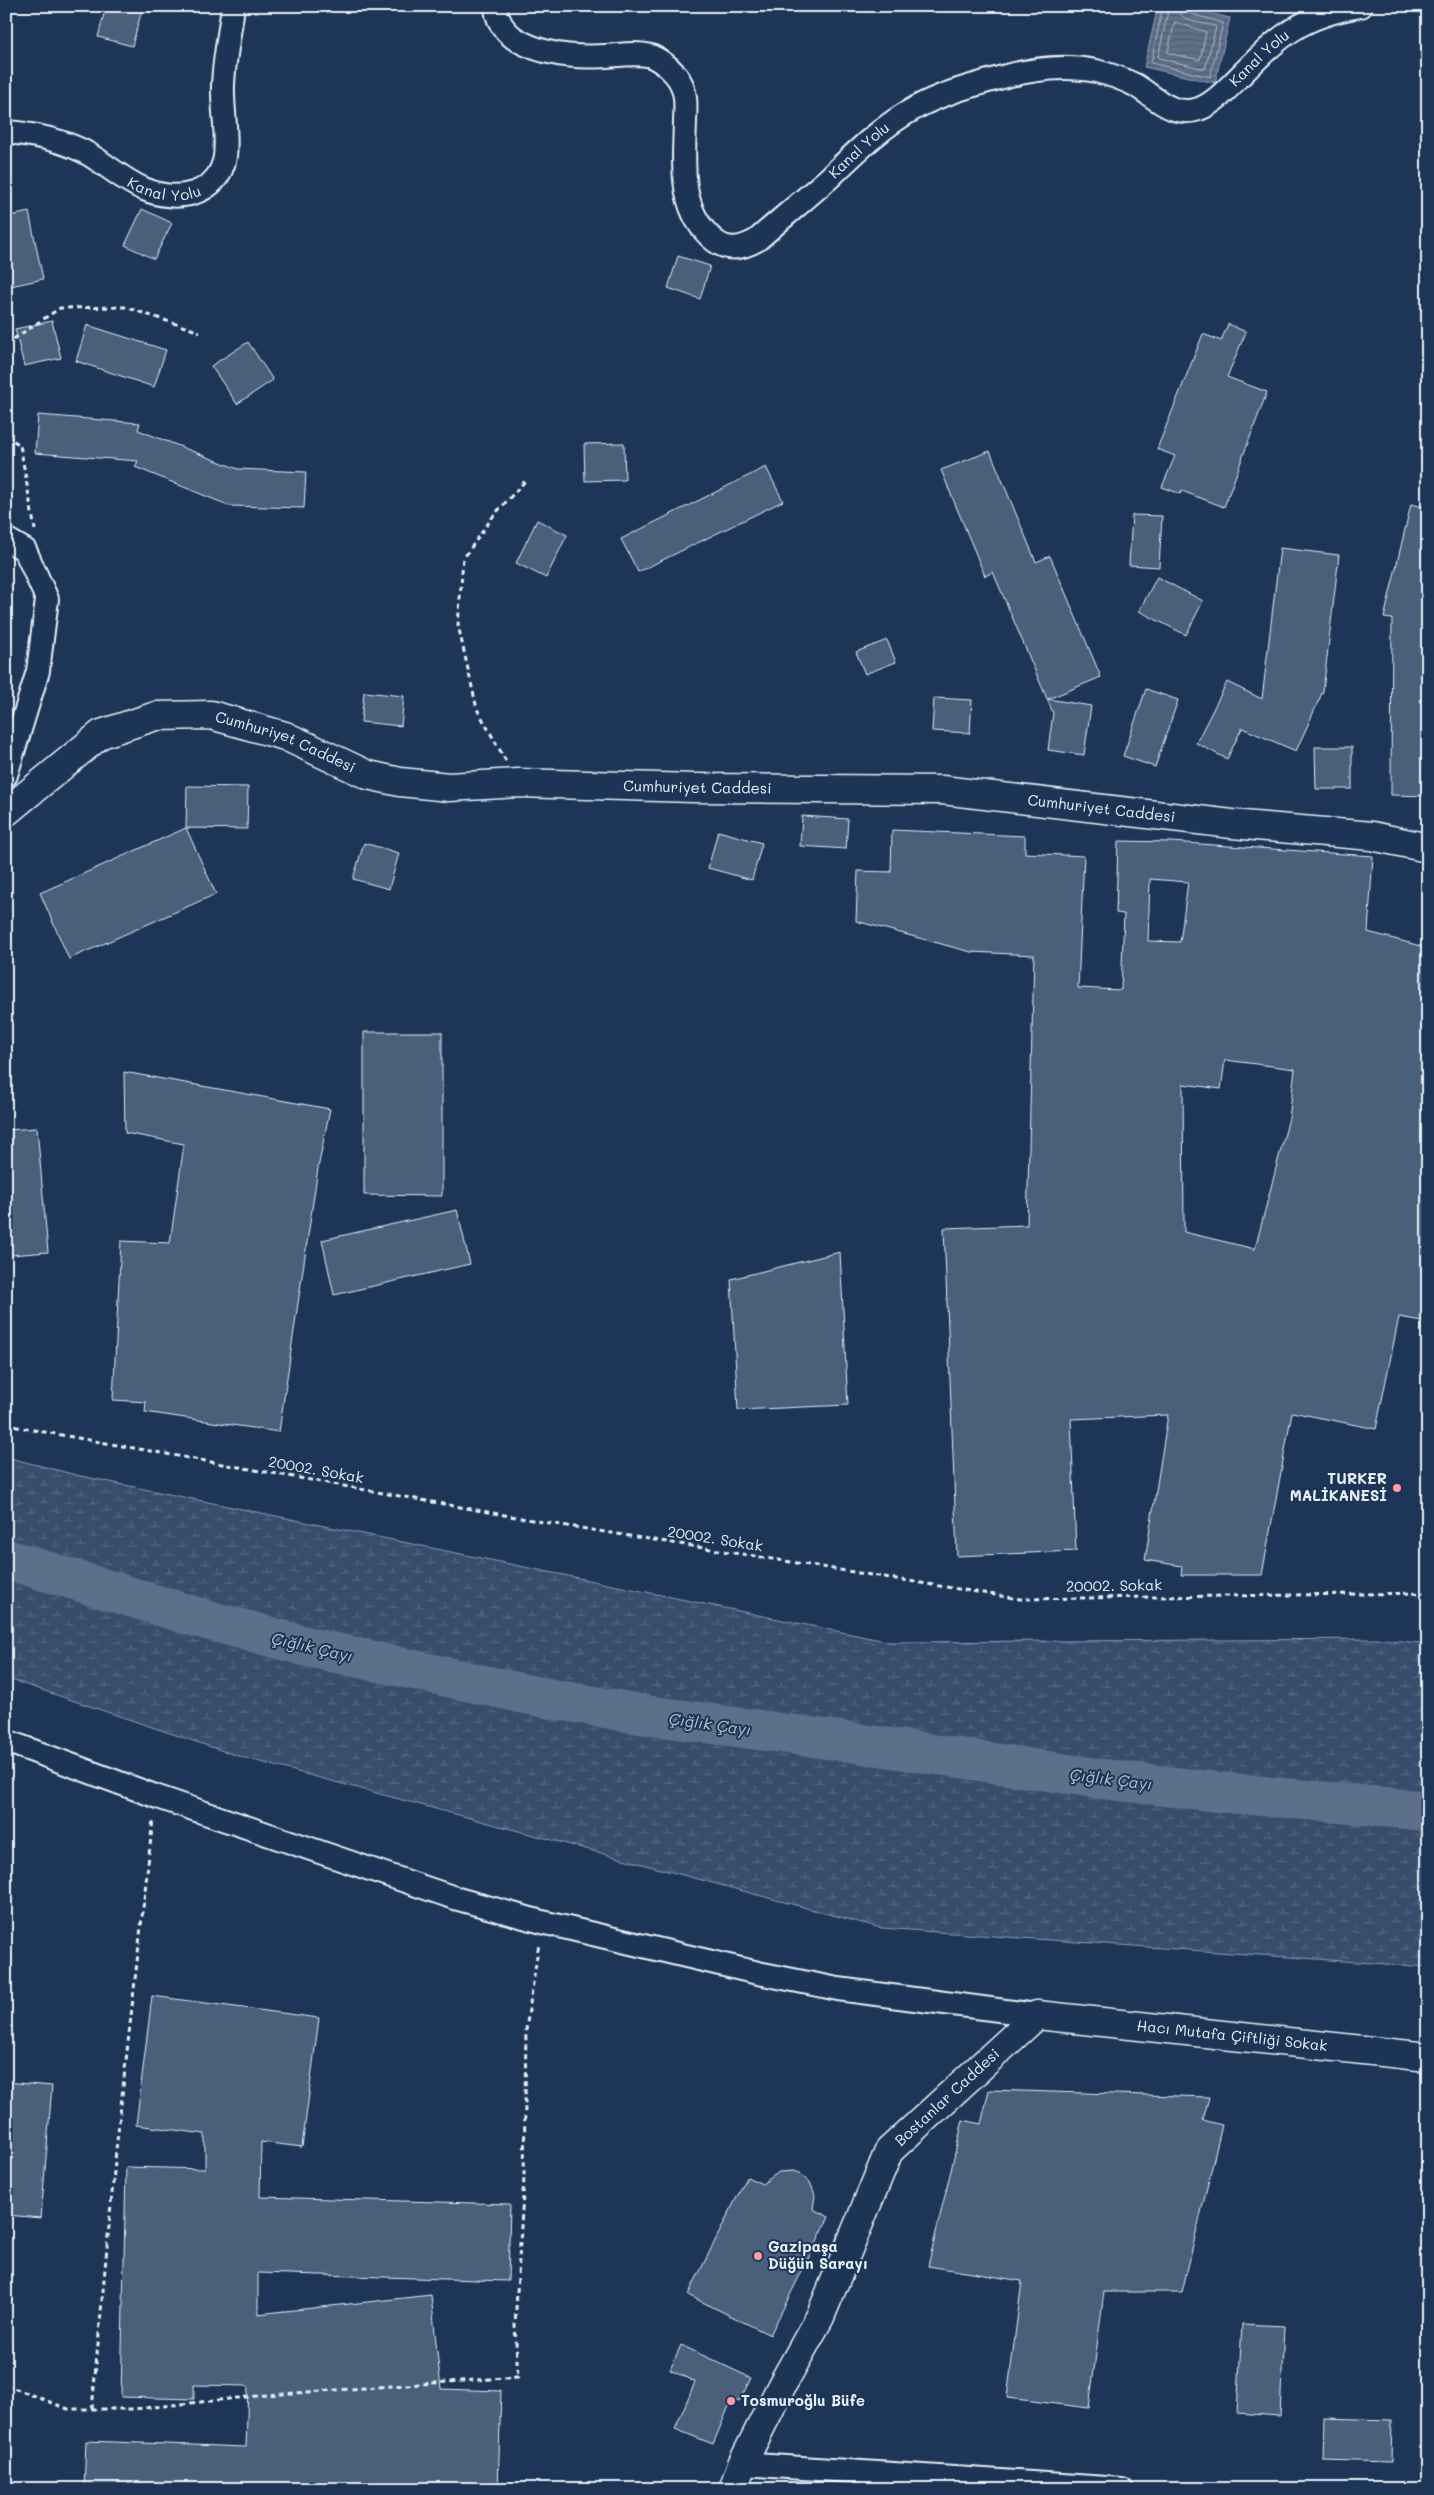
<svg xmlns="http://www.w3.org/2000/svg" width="1434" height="2495" viewBox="0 0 1434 2495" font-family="Mali,sans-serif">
<defs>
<pattern id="wetland-marsh" width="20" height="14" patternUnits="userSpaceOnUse" patternTransform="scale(1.25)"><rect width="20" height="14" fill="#374d6c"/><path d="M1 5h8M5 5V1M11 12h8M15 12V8" fill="none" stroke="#546782"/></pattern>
<pattern id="water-rules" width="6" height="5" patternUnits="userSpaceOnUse" patternTransform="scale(1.25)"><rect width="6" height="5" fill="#5d7089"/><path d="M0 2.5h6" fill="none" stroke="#505a66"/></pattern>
</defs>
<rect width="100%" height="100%" fill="#1d3557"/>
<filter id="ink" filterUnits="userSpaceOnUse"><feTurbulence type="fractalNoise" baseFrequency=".02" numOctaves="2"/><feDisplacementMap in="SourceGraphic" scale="10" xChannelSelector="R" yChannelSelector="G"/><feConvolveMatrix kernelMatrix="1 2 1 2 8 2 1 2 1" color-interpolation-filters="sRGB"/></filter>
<g filter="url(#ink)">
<path fill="url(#wetland-marsh)" stroke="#909fb2" d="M6 1457 76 1475 890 1642 1383 1639 1428 1644V1967L881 1928 238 1756 6 1678Z"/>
<path fill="url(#water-rules)" stroke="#95a4b5" d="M1158 6H1179L1230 18 1215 83 1144 67Z"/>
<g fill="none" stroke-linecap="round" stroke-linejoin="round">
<g stroke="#b0bdcc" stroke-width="1">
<path d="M1163 6 1151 63 1210 77 1223 23 1188 13 1184 6"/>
<path d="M1169 6 1158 58 1205 69 1216 27C1203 21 1179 25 1178 6"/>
<path d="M1175 22 1206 32 1200 60 1168 53Z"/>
</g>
<path stroke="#5d7089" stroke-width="40" d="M6 1559 203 1619 313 1648 535 1696 646 1715 871 1745 1102 1779 1219 1792 1428 1811"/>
</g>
<g fill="#495e7a" stroke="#e8f1f8" fill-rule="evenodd">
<path d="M106 6H143L132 46 98 37Z"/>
<path d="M142 209 172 223 154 259 125 245Z"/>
<path d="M29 212 43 279 6 287V217Z"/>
<path d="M678 256 710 266 700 299 668 288Z"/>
<path d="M52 321 61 358 24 366 15 329Z"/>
<path d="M1228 324 1246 332 1227 377 1267 392 1224 507 1182 491 1181 494 1162 487 1175 456 1157 449 1203 334 1221 341Z"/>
<path d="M87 325 166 350 154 387 76 361Z"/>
<path d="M248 342 273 380 237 404 211 366Z"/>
<path d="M38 415 140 423 138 430 238 469 306 472 304 508 230 506 135 467 138 461 35 453Z"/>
<path d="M624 443 625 480 585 481 584 444Z"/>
<path d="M990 451 1036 562 1050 556 1101 677 1048 699 1091 706 1084 755 1048 750 1053 713 993 572 985 576 941 470Z"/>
<path d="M766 467 783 501 638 572 621 539Z"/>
<path d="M1411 504 1428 508V796L1391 795 1392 619 1384 618Z"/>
<path d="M1132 515 1162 516 1159 567 1129 565Z"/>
<path d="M537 520 567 535 546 578 516 563Z"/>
<path d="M1280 548 1339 555 1323 691 1296 751 1242 728 1227 759 1196 743 1227 682 1262 699Z"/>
<path d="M1157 577 1203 601 1186 635 1139 611Z"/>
<path d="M887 640 896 662 865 674 856 652Z"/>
<path d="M1146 689 1178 700 1155 767 1123 756Z"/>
<path d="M364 692 404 696 401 726 361 722Z"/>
<path d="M934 698 972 700 970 733 932 731Z"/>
<path d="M1315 747H1352V789H1316Z"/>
<path d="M187 786 248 787 247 829 186 828Z"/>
<path d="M802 816 848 819 846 849 800 846Z"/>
<path d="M186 828 216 894 69 959 40 893Z"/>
<path d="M892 830 1025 836V853L1084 856 1078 988 1121 990 1124 914 1116 913 1118 841 1171 842 1373 856 1368 932 1428 948V1322L1399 1317 1376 1429 1292 1412 1262 1575H1181L1182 1566 1145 1560 1168 1415 1071 1419 1076 1551 957 1556 944 1228 1027 1225 1034 955 971 952 856 921 858 871 891 872ZM1150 879 1188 882 1180 942 1148 941ZM1225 1060 1295 1069 1289 1118 1255 1249 1184 1232 1183 1084 1221 1089Z"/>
<path d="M718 831 762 843 752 880 708 868Z"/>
<path d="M364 843 399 853 389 889 353 879Z"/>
<path d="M364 1032H442V1196L364 1195Z"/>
<path d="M124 1072 330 1109 318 1168 279 1432 145 1412 146 1402 113 1400 121 1241 170 1243 184 1144 125 1133Z"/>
<path d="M37 1128 48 1252 11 1255 6 1204V1130Z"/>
<path d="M457 1210 470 1264 334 1295 322 1240Z"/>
<path d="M840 1252 848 1405 738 1410 731 1279Z"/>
<path d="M152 1996 319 2018 302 2147 261 2142 260 2197 510 2204 508 2281 258 2273V2314L431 2295 441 2389 501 2391 498 2489H84L86 2441 246 2447 248 2386 194 2385V2399L121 2397 126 2167 205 2169V2134L136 2125Z"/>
<path d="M6 2082 52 2086 41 2218 6 2215Z"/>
<path d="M989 2090 1209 2097 1203 2120 1222 2125 1182 2292H1104L1089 2408 1007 2398 1022 2281 928 2266 963 2120 981 2124Z"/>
<path d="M793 2171 800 2173 810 2182 815 2195 813 2209 829 2217 770 2335 688 2295 747 2177 762 2184 779 2172Z"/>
<path d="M1242 2324 1284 2326 1280 2416 1237 2413Z"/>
<path d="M681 2345 751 2378 739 2402 732 2399 713 2444 675 2429 695 2382 670 2370Z"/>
<path d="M1324 2418 1392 2420 1391 2462 1323 2460Z"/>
</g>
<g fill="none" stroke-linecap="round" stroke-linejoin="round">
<defs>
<g id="minor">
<path id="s1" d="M496 6C496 19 504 31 514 38 541 55 574 58 606 56 620 55 637 52 651 56 660 60 669 67 675 74 687 88 686 104 685 121 684 164 678 211 715 241 729 252 743 248 757 240 781 219 805 199 829 178 856 152 883 125 917 107 943 93 971 86 999 78 1031 69 1063 64 1096 71 1108 74 1123 79 1135 85 1155 97 1173 118 1199 109 1215 103 1228 88 1240 76 1281 35 1301 16 1361 6"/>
<path id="s2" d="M6 132C32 134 60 140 83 151 104 162 122 180 144 189 176 203 218 196 225 157 228 134 222 109 223 85 224 59 230 32 233 6"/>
<path d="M6 539 25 550 47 599 38 671 6 775"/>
<path d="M6 1741 155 1796 458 1899 542 1922 758 1973 838 1989 1037 2015"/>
<path d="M742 2464 1122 2489"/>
</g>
<g id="tertiary">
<path id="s3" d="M6 812 101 734 156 716 211 715 285 736 368 775 400 782 449 787 518 783 694 788 942 790 1232 824 1372 836 1428 848"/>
<path id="s4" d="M733 2489 742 2464 782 2385 820 2317 889 2151 1037 2015 1428 2057"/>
</g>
</defs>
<use href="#minor" stroke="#e8f1f8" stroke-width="26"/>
<use href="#tertiary" stroke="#e8f1f8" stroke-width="31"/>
<g stroke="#e8f1f8" stroke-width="3" stroke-dasharray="5 4" stroke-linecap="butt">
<path d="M6 344 60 308 125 307 200 332"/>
<path d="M6 436 20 445 35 530"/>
<path d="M506 761 477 709 458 625 463 559 494 515 527 479"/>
<path d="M6 1425 543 1522 1020 1599 1428 1593"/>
<path d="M6 2385 68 2409H135L266 2395 518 2377 515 2325 524 2178 526 2030 539 1943"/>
<path d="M92 2409 116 2150 153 1819"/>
</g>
<use href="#minor" stroke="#1d3557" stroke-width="22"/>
<use href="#tertiary" stroke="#1d3557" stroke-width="28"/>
</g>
</g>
<g fill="#ff9aa2" stroke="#1d3557" stroke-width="2">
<circle cx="1397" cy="1488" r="5"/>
<circle cx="758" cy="2256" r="5"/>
<circle cx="731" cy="2401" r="5"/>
</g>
<g text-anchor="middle" stroke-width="4" stroke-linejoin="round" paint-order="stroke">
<g font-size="15" fill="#e8f1f8" stroke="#1d3557">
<text dy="5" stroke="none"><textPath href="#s1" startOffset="1018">Kanal Yolu</textPath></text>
<text dy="5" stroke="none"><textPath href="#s1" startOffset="568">Kanal Yolu</textPath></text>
<text dy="5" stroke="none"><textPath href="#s2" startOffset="172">Kanal Yolu</textPath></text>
<text dy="5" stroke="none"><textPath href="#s3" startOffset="315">Cumhuriyet Caddesi</textPath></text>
<text dy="5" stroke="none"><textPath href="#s3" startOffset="735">Cumhuriyet Caddesi</textPath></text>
<text dy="5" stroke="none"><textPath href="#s3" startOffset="1140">Cumhuriyet Caddesi</textPath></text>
<text transform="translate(316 1470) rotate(10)" y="5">20002. Sokak</text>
<text transform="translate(715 1539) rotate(9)" y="5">20002. Sokak</text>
<text transform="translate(1114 1586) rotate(-1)" y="5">20002. Sokak</text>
<text dy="5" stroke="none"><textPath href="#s4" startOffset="770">Hacı Mutafa Çiftliği Sokak</textPath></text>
<text dy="5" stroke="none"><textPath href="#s4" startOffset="452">Bostanlar Caddesi</textPath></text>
</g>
<g font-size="15" font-weight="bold" fill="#e8f1f8" stroke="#1d3557" text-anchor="start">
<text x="1387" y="1484" text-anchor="end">TURKER<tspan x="1387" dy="17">MALİKANESİ</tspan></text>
<text x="768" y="2252">Gazipaşa<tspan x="768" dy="17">Düğün Sarayı</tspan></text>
<text x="741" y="2406">Tosmuroğlu Büfe</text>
</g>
<g font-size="16" font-style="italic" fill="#b7c4d1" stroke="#1d3557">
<text transform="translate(312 1647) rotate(13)" y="6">Çığlık Çayı</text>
<text transform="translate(710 1724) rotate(8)" y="6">Çığlık Çayı</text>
<text transform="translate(1111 1779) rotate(7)" y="6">Çığlık Çayı</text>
</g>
</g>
<rect width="1434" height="2495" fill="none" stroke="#1d3557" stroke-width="25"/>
<rect x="12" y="12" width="1409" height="2470" fill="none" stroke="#e8f1f8" stroke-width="2" filter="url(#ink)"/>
</svg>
